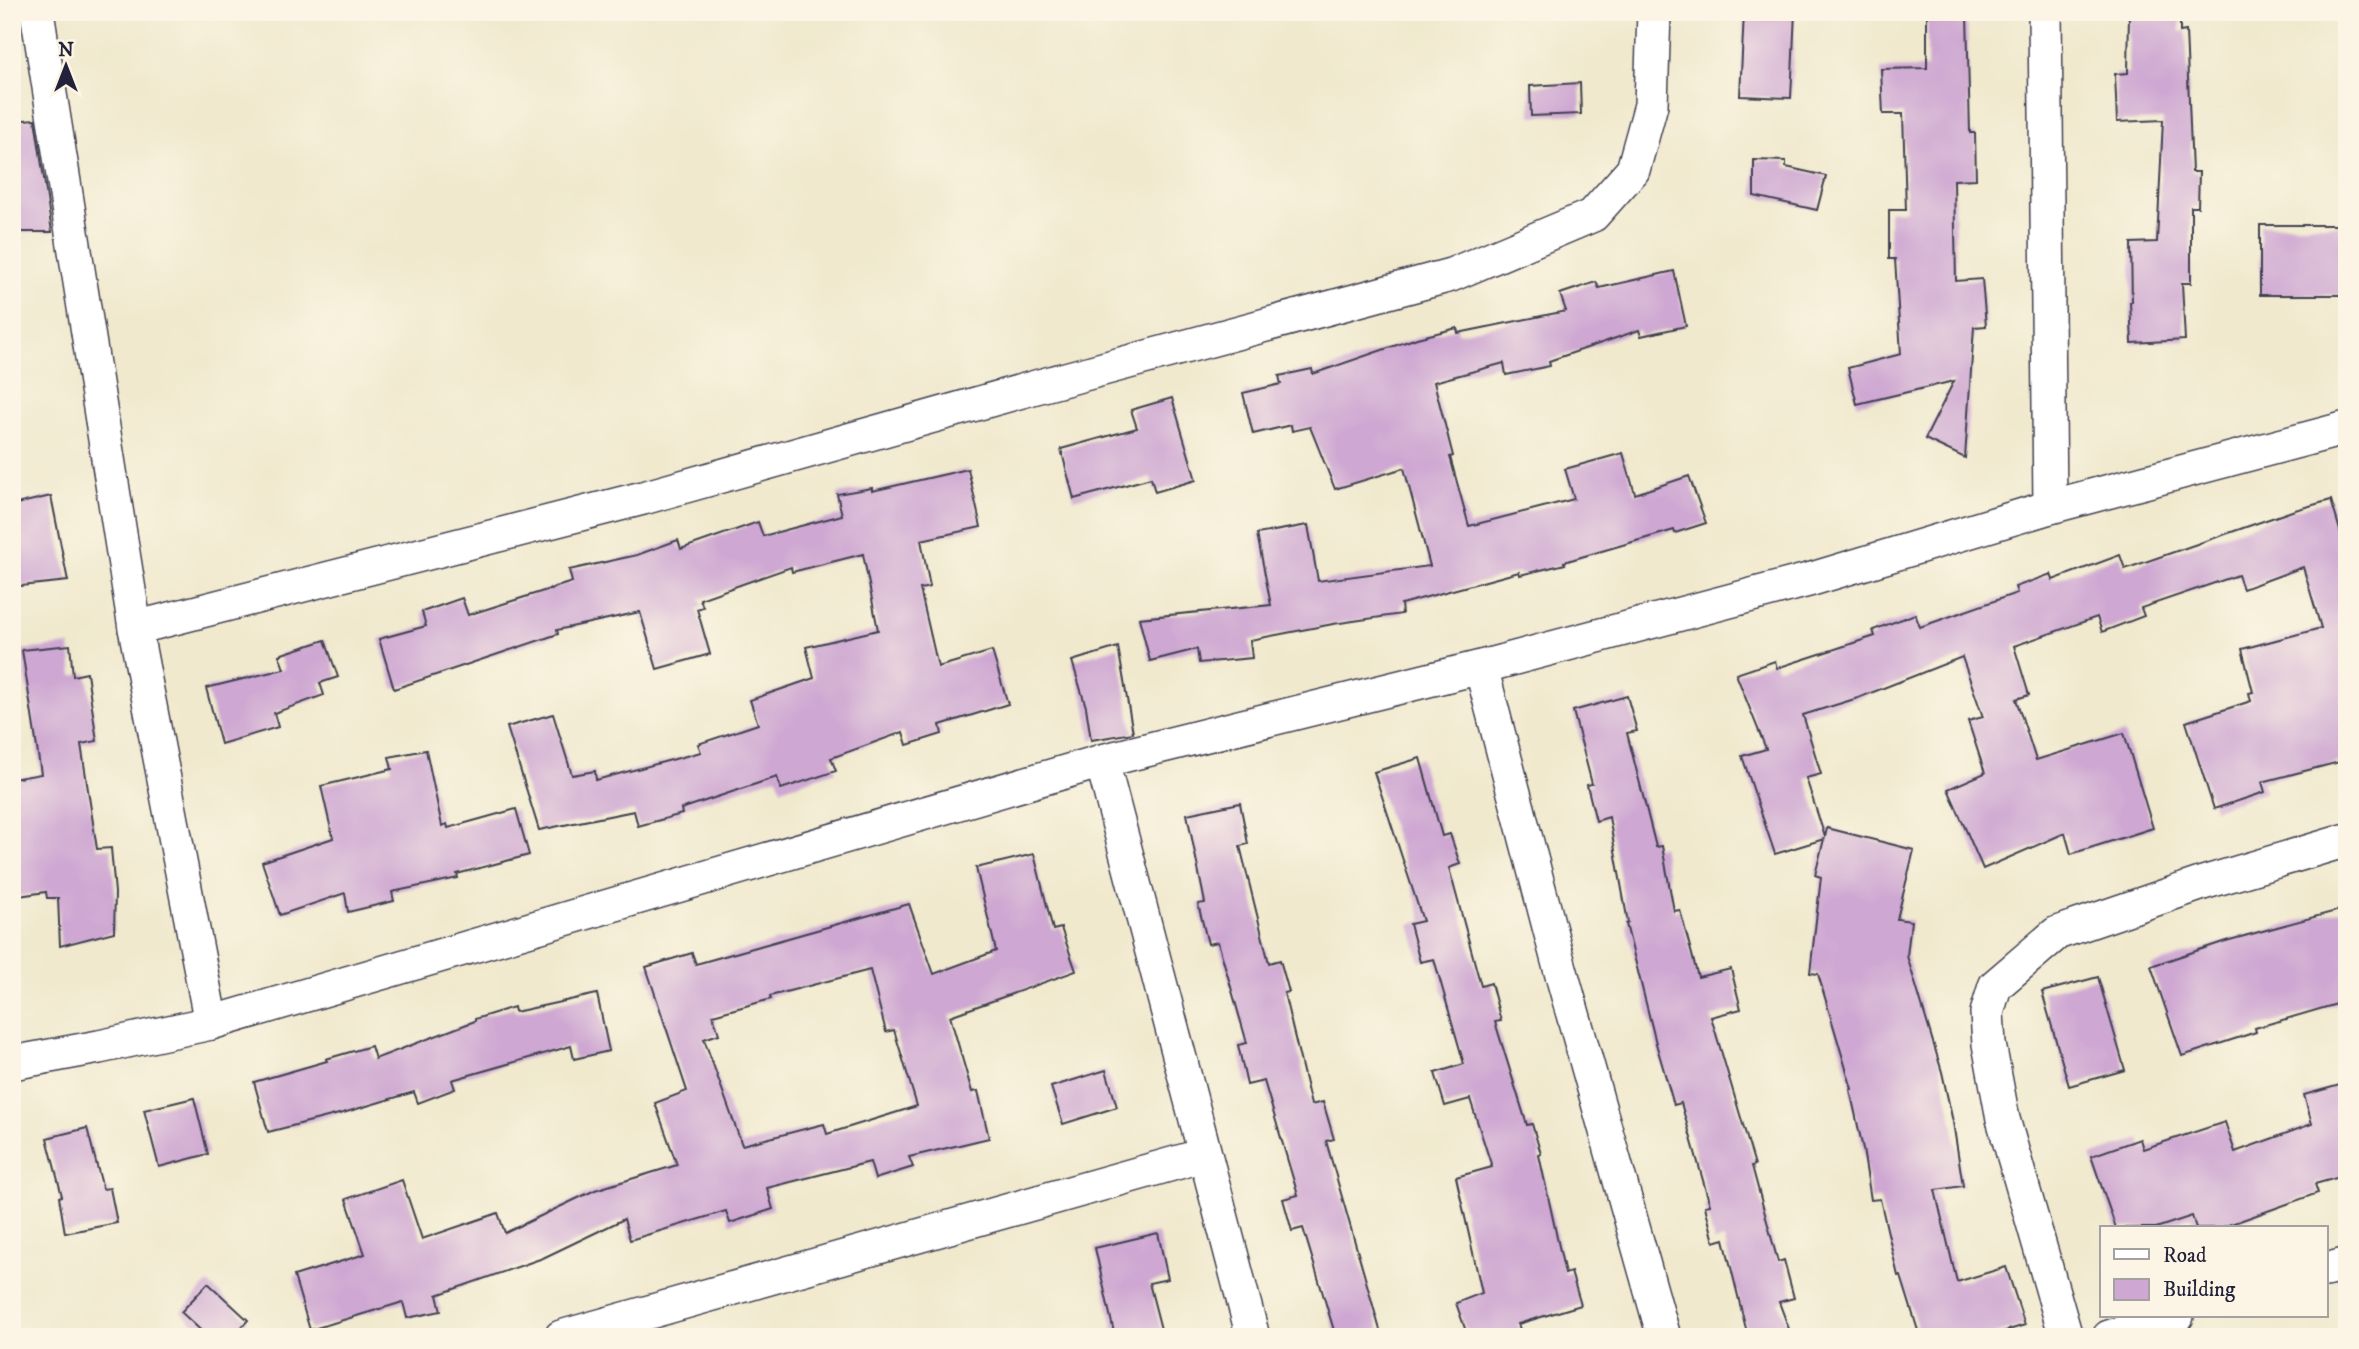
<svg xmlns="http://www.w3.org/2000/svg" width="2359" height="1349" viewBox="0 0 2359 1349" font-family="'IM FELL DW Pica',serif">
<rect width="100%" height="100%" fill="#fcf5e5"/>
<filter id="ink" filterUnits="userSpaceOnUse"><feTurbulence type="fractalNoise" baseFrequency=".0143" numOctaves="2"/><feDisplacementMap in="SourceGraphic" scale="14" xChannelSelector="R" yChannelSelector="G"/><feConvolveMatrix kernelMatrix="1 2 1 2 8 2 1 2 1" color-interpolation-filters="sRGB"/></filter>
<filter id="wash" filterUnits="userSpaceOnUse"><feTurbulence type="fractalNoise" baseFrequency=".00686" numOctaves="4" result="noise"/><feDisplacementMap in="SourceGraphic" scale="28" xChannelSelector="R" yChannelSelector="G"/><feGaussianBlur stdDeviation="1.57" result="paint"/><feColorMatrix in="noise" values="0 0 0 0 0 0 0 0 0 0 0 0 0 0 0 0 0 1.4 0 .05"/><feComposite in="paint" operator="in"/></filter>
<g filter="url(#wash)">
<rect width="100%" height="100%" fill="#f0e9ce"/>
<g id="blocks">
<g fill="#cea7d2" fill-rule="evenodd">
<path d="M1744 12H1795L1791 98 1740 96Z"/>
<path d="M2129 12H2180V32L2186 31 2192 172H2199L2198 207H2191V283H2182L2185 340 2132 343 2130 302H2132L2131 243 2157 242 2163 120 2117 122 2115 74 2128 73Z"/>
<path d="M1927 13 1967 14 1970 133H1975L1976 179 1954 180 1956 281 1982 279 1986 326 1974 327 1965 458 1925 439 1954 381 1857 404 1848 368 1901 354 1895 259H1889V210H1906L1903 114H1883L1881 69 1927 68Z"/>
<path d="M1580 83 1581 114 1531 116 1530 86Z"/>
<path d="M35 119 52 232H12V121Z"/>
<path d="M1754 160 1786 161V167L1826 176 1817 210 1754 196Z"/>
<rect x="2260" y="225" width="87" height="70"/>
<path d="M1674 271 1686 326 1641 336 1639 330 1549 361 1550 366 1506 375 1504 363 1434 382 1453 456 1450 457 1469 526 1574 499 1565 469 1623 453 1635 494 1689 476 1706 523 1675 533 1674 530 1564 562 1565 564 1520 575 1519 572 1401 604 1402 614 1333 624 1250 640 1252 658 1199 663 1197 649 1150 661 1139 618 1271 605 1257 534 1308 525 1318 581 1430 566 1404 468 1335 489 1310 427 1292 431 1291 425 1253 434 1243 393 1281 384 1279 376 1312 369 1313 374 1417 338 1457 328 1458 333 1566 311 1560 294 1596 282 1599 288Z"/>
<path d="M1172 398 1196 480 1155 492 1151 478 1074 499 1061 449 1137 428 1131 410Z"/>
<path d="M968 469 981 527 921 540 930 587 920 589 938 667 992 651 1008 704 940 725 942 734 907 745 903 732 831 758 836 771 781 789 777 777 681 809 682 814 638 826 634 811 539 830 507 727 553 714 572 775 595 771 596 780 701 752 698 744 758 724 750 700 814 678 806 647 878 630 863 554 792 572 791 567 700 599 703 607 697 609 710 654 657 669 640 612 557 630 558 634 394 689 379 639 426 626 422 612 462 598 468 615 572 582 569 570 637 555 678 540 681 549 758 522 763 536 842 515 837 494 872 488V491Z"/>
<path d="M51 496 68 581 12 587V505Z"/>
<path d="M2331 500 2347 554V760L2262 782 2265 792 2214 809 2186 722 2251 701 2249 693 2253 692 2242 649 2321 628 2303 567 2243 589 2238 575 2141 608 2144 616 2102 632 2097 617 2014 646 2029 695 2016 699 2036 760 2124 733 2153 828 2071 854 2065 833 1983 869 1948 789 1985 773 1968 721 1983 717 1962 657 1858 698 1803 715 1821 774 1806 778 1825 837 1827 828 1914 850 1897 919 1911 921 1907 956 1942 1072 1953 1122 1963 1186 1935 1190 1957 1282 2006 1267 2025 1325 1986 1337H1920L1901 1276H1898L1880 1199 1871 1200 1863 1149 1850 1090 1852 1089 1818 974 1810 973 1821 877 1815 875 1824 839 1775 854 1742 756 1766 749 1736 674 1775 661 1777 668 1875 636 1873 630 1915 614 1920 627 2017 593 2015 587 2051 574 2053 580 2120 555 2125 569 2295 510Z"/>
<path d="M325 640 338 677 320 683 324 695 274 713 278 727 221 744 206 688 284 669 279 655Z"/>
<path d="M70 645 73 676 87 673 97 741 81 744 97 849 111 848 115 893 114 932 60 946 58 898H47L46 892 12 897V859L19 858 12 813V779L41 774 22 650Z"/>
<path d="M1118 647 1133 733 1091 740 1086 707 1072 661Z"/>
<path d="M1627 696 1637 731 1627 733 1656 847 1662 846 1674 911 1680 910 1698 977 1731 969 1741 1009 1711 1017 1755 1165 1752 1166 1778 1262 1784 1260 1794 1298 1779 1302 1792 1337H1748L1724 1239 1714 1242 1705 1206 1710 1205 1681 1103 1674 1105 1657 1047 1626 924 1628 923 1609 817 1596 821 1587 785 1592 784 1573 711Z"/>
<path d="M426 750 442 826 447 824 448 828 516 809 529 855 457 874 458 878 392 892 394 901 348 912 345 893 280 915 262 862 333 838 321 786 392 769 389 757Z"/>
<path d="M1420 758 1442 836 1450 834 1460 864 1449 868 1481 986 1491 983 1501 1021 1495 1022 1527 1125 1532 1124 1541 1154 1539 1155 1565 1274 1571 1272 1581 1305 1518 1324 1523 1337H1468L1456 1303 1482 1293 1456 1177 1492 1167 1470 1099 1445 1106 1435 1073 1464 1064 1434 959 1420 962 1410 924 1423 921 1374 772Z"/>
<path d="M1240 803 1248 844 1240 846 1269 963 1280 960 1289 992 1284 993 1311 1105 1323 1102 1334 1139 1326 1141 1382 1337H1336L1303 1228 1292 1231 1283 1199 1298 1195 1264 1081 1247 1085 1238 1045 1247 1043 1218 942 1208 944 1198 904 1205 903 1187 814Z"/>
<path d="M1034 854 1053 930 1061 928 1076 971 950 1016 972 1092 978 1091 989 1138 909 1157 913 1167 875 1179 870 1162 767 1188 773 1209 730 1223 726 1211 630 1240 624 1219 543 1258 437 1295 441 1311 407 1318 403 1302 310 1330 294 1276 365 1254 346 1199 402 1180 422 1239 498 1213 505 1233 595 1190 677 1165 655 1103 687 1091 646 967 692 953 696 964 909 904 934 974 996 951 976 868ZM870 970 886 1032 894 1030 917 1106 827 1134 824 1124 742 1145 704 1039 719 1034 713 1015 771 999 770 996Z"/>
<path d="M2347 908V1001L2255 1028 2256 1032 2182 1056 2151 966 2226 941Z"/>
<path d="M2098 977 2125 1070 2069 1086 2042 992Z"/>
<path d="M597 994 609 1051 574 1059 571 1046 452 1080 455 1089 418 1103 414 1092 343 1113 268 1132 254 1082 327 1061 326 1059 371 1046 375 1059 475 1021V1019L514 1007 515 1012Z"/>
<path d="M1106 1070 1117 1107 1063 1124 1051 1087Z"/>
<path d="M2347 1083V1175L2315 1184 2318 1193 2220 1228H2196L2192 1216 2156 1228H2116L2091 1156 2140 1139 2143 1149 2225 1122 2235 1152 2312 1124 2304 1095Z"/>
<path d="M194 1098 208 1154 159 1167 144 1110Z"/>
<path d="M87 1128 103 1189 110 1188 117 1223 65 1233 59 1197 62 1196 47 1138Z"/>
<path d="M1158 1233 1168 1279 1149 1283 1163 1337H1115L1095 1248Z"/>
<path d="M208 1283 248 1320 233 1337H208L181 1312Z"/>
</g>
</g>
</g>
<g filter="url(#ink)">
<use href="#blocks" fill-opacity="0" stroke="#414051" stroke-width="2"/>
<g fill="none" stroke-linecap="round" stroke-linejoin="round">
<defs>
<g id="street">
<path d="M37 12 135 628 211 1023"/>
<path d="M2045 12 2050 507"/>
<path d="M135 628 643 498 1036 387 1451 275 1593 215 1633 170 1651 105 1654 12"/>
<path d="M1481 667 1558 961 1664 1337"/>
<path d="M1102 761 1253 1337"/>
<path d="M12 1063 99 1047 211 1023 1102 761 1481 667 1812 579 2050 507 2347 428"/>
<path d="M2326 1270 2347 1264"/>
<path d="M561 1337 1204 1155"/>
<path d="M2066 1337 2003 1119 1989 1044 1987 1013 1995 986 2057 933 2203 883 2347 840"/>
<path d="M2109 1337 2177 1316"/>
</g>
</defs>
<use href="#street" stroke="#414051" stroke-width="36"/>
<use href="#street" stroke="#fff" stroke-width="33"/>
</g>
</g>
<rect width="2359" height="1349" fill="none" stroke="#fcf5e5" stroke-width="42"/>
<rect x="2100" y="1226" width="228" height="91" fill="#fcf5e5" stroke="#a5a1a1" stroke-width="2"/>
<rect x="2114" y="1249" width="35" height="10" fill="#ffffff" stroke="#a5a1a1" stroke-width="2"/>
<text x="2163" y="1262" font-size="21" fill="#22223b">Road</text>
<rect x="2114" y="1279" width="35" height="21" fill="#cea7d2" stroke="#a5a1a1" stroke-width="2"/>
<text x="2163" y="1296" font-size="21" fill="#22223b">Building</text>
<g transform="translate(66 66)" stroke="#fcf5e5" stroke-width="5" paint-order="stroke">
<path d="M0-5L12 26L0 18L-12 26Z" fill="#22223b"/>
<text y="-10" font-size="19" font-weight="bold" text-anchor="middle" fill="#22223b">N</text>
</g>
</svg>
